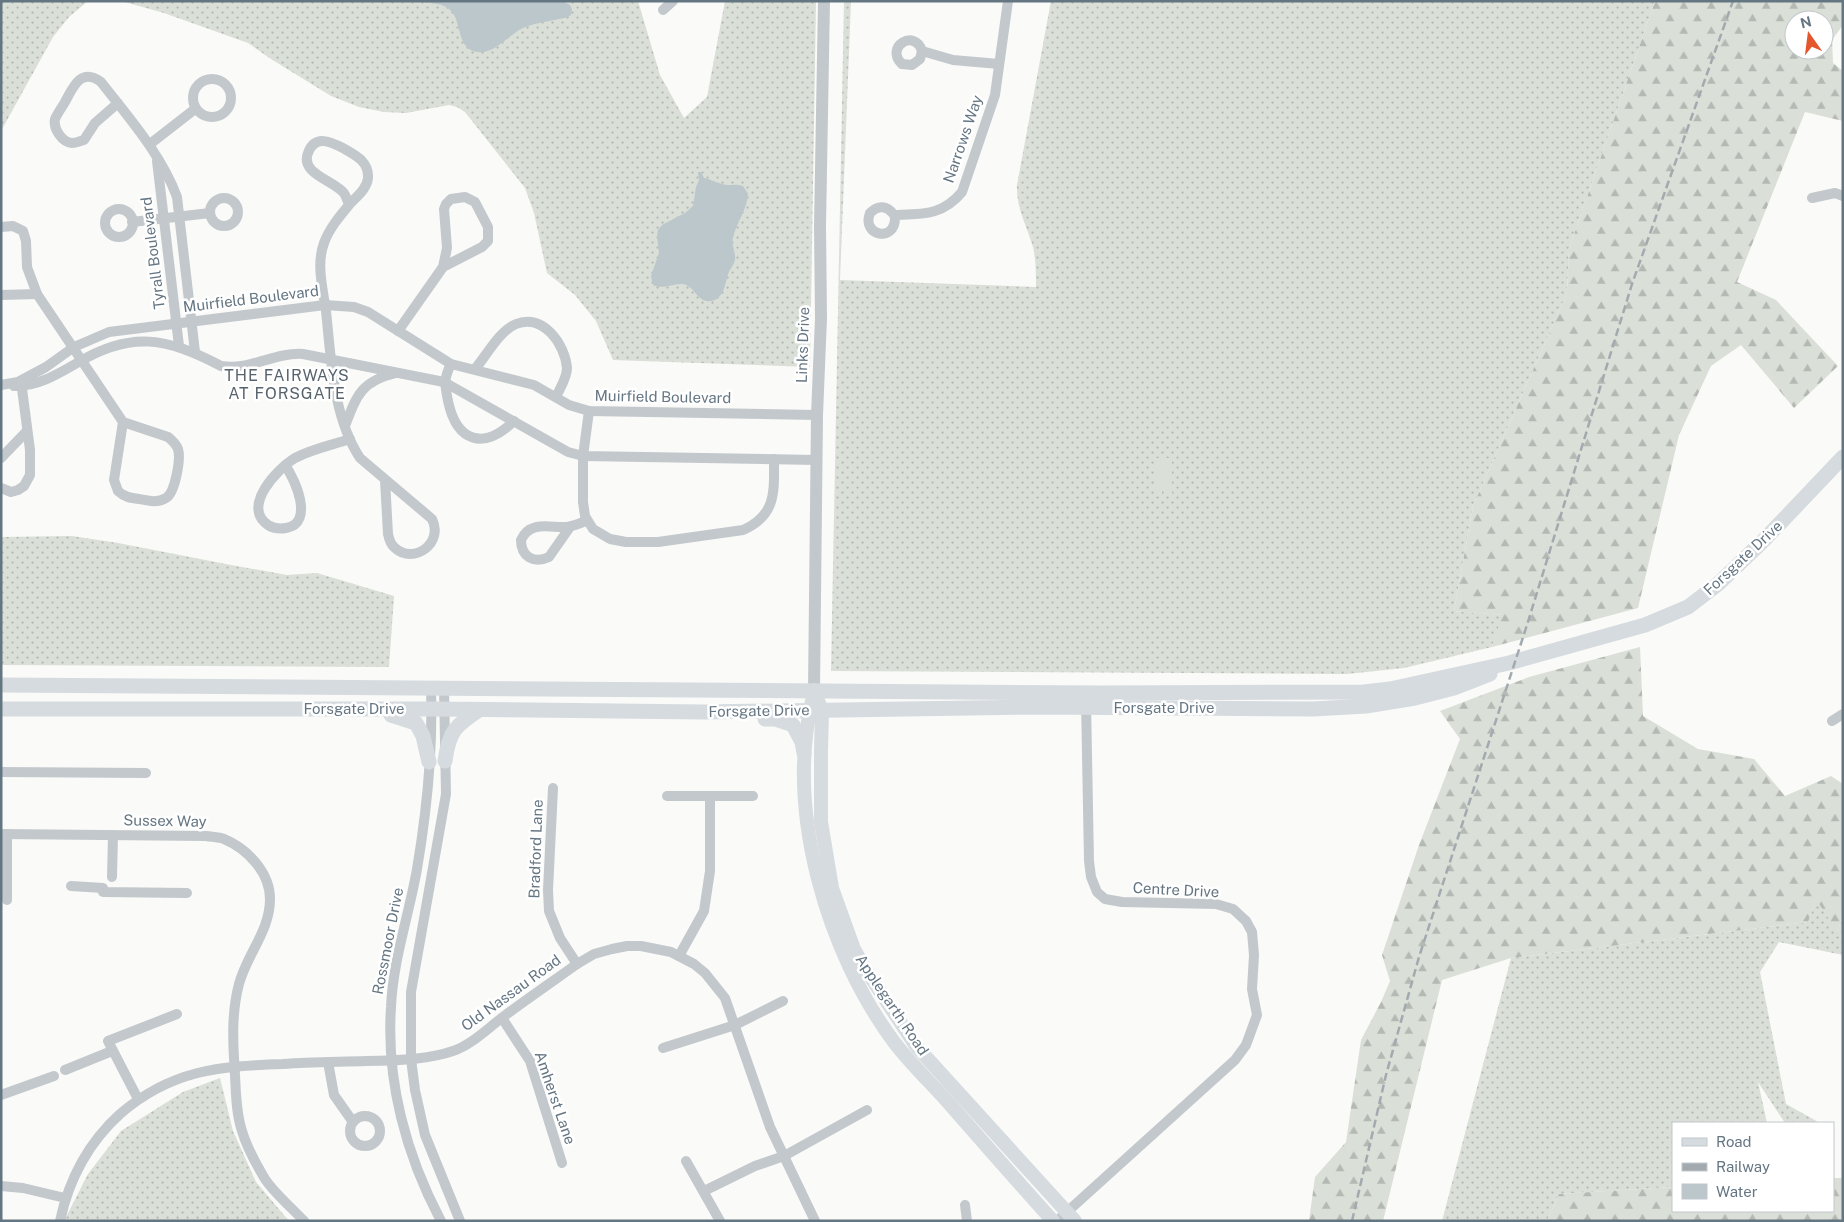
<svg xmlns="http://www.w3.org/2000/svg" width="1844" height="1222" viewBox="0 0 1844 1222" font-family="'Public Sans',sans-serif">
<defs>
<pattern id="grass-dots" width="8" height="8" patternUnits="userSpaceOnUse" patternTransform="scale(1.25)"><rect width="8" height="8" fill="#dadfd7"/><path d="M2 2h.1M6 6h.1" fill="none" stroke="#b4b9b4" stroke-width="1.8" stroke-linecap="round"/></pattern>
<pattern id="forest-firs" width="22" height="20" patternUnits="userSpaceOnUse" patternTransform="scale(1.25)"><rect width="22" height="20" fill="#dadfd7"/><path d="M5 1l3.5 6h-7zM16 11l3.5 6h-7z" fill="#b4b9b4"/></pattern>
</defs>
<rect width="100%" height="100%" fill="#fafaf8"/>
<g fill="url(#grass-dots)">
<path d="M1 1H88L69 17 53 37 1 131Z"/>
<path d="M121 1H638L660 75 684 118 707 97 725 1H816L810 367 613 360 596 321 575 295 547 273 534 213 525 188 465 112 457 107 449 105 406 113 384 112 359 107 331 96 271 59 248 43 164 13Z"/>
<path d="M844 1H851L840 280 1036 287C1036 275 1036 259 1033 247 1027 226 1016 208 1017 185L1051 1H1655L1569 249 1567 293 1473 506 1454 611 1503 615 1492 647 1404 668 1347 674 831 671Z"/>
<path d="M72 536 118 543 231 565 287 575 317 573 394 596 389 667 1 665V537Z"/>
<path d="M1816 898 1838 932 1843 907V955L1779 942 1760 972 1786 1104 1820 1123H1785L1758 1082 1767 1123H1673V1187L1559 1194 1547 1221H1442L1511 958 1808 922Z"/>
<path d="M220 1078 233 1131 256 1182 289 1221H64L88 1174 121 1131 183 1092Z"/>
</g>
<g fill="url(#forest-firs)" fill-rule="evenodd">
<path d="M1655 1H1843V25L1832 40 1833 63 1843 71V121L1805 112 1737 282 1776 300 1838 366 1794 408 1741 345 1711 366 1679 435 1638 608 1492 647 1502 615 1454 611 1473 506 1567 293 1569 249ZM1794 20H1824V50H1794Z"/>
<path d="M1640 647 1643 716 1698 749 1754 759 1785 796 1831 776 1843 784V907L1838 933 1816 899 1808 922 1511 958 1442 980 1383 1221H1309L1315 1177 1346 1142 1361 1040 1381 1002 1390 981 1382 955 1419 845 1460 739 1440 711 1529 677Z"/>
<path d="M1833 1178H1843V1221H1547L1559 1194 1673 1187V1211H1833Z"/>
</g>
<path fill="#dadfd7" d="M1155 458H1163V461H1164L1165 458H1172V474H1170V478H1172V494H1164V491H1162V494H1154V478H1156V474H1154Z"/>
<g fill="#bbc7cb">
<path d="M415 1H562L570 5 572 9 571 15 568 17C553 21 537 22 523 28 510 34 498 50 484 52 455 55 463 22 451 11 442 1 427 4 415 1Z"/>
<path d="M698 172H701L704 178C710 179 722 185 727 185 733 185 737 184 743 186L748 194C747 210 736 223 733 238 731 245 736 253 735 260 734 265 730 269 728 274 725 284 724 299 711 301 697 303 695 286 683 284 673 283 663 290 653 285L651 276 659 253 657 236 658 230 662 225 685 213 693 206 696 187 699 180Z"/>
</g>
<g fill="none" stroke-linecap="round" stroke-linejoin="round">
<g stroke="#c3c8cc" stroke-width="10">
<path d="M663 10 673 1"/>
<path d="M922 51 920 59 912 65 902 64C884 47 915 28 922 51L953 60 999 64"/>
<circle cx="212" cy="98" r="19"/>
<path d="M118 103 95 123 84 140C80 141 76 143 72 143 62 142 53 129 55 119 57 114 62 107 65 102 73 87 81 67 101 82 129 118 161 154 177 197L195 352"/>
<path d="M150 144 195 109"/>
<path d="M157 161 179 346"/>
<circle cx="224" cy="212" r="14"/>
<path d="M1812 198 1835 193 1843 196"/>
<path d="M349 205C347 200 346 195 343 192 332 180 300 173 308 153 315 134 331 142 343 148 355 155 369 161 368 178 367 189 356 197 349 205 339 217 329 229 324 243 316 264 323 290 326 311 331 358 333 418 360 458L432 519C444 543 414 565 395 548 391 545 389 539 388 534L385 480"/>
<circle cx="119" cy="223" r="14"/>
<path d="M895 218C895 243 861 236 870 213 878 205 887 205 894 215 922 214 942 216 962 192L995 95 1008 1"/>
<path d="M132 222 210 213"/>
<path d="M1 227 13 226 23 231 26 241 27 267 37 294 123 422 168 437C173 441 176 444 178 449 181 459 175 493 166 498 158 503 149 501 139 499 131 498 124 497 118 491L114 480 123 422"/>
<path d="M1 295 37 294"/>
<path d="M398 331 443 267 482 247 488 241V227L475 202 465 197 451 199 446 204 444 209 447 248 443 267"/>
<path d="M451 364C443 380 445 385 448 401 457 443 484 450 514 421"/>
<path d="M475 369C487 355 499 331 516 324 543 313 565 344 567 368 567 378 560 388 556 397"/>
<path d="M1 385 18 382 46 367 74 347 109 332 325 305 354 307 368 312 451 364 534 385 569 405 589 411 817 415"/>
<path d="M14 386C37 387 58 374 77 363 132 330 167 338 221 366 250 371 274 352 303 354L444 382 568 452 583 456 817 460"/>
<path d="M589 411 583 456V502L585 516 593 529 610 539 626 542H658L743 530C777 515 774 491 774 459"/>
<path d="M345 426C357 394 362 381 396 373"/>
<path d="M1 458 27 431"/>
<path d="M285 465C295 479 315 523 286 528 280 529 274 529 268 525 241 507 277 469 295 458 312 449 332 445 350 439"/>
<path d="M1 488 11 492 18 490 24 486 30 475V450L21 381"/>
<path d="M570 527 549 557C534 564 521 557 521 540 530 520 550 528 567 527 574 526 580 523 586 521"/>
<path d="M431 688C433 748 427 810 417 869 409 915 393 960 391 1007 386 1081 406 1155 441 1221"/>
<path d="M444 688 446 794 411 992V1059L415 1090 425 1135 460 1221"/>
<path d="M1832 721 1843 714"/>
<path d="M1 772 146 773"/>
<path d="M553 788 548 890 549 911 560 938 577 964"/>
<path d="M667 796H753"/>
<path d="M1 834 206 836C212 837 219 837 224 839 248 849 270 873 270 899 270 931 247 954 239 984 231 1014 233 1045 235 1075 236 1093 236 1113 242 1131 247 1148 256 1164 265 1179 275 1194 291 1207 304 1221"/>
<path d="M7 834V900"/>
<path d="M112 877 113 835"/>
<path d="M71 886 103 888V892L187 893"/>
<path d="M679 956 704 911 710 871V796"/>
<path d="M502 1018 530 1061 562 1163"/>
<path d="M663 1048 735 1025 783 1001"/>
<path d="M328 1062 334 1095 353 1122"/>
<path d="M65 1070 112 1051"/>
<path d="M1 1095 54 1076"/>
<path d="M138 1099 108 1041 177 1014"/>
<circle cx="365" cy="1131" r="15"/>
<path d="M686 1161 720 1221"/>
<path d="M1 1186 23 1188 65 1198"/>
<path d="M704 1191 755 1166 784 1156 867 1110"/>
<path d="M965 1205 967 1221"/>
<path d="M60 1221C69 1179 88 1143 120 1114 171 1070 219 1066 283 1064 310 1062 338 1062 366 1061 393 1061 427 1060 453 1051 471 1045 487 1029 503 1017 527 999 552 982 577 964L594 954 612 949 627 946H641L671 952 694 964 705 973 725 998 770 1127 815 1221"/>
<path d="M1057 1221 1235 1060 1246 1045 1257 1015 1252 989 1254 955 1252 932 1246 921 1233 909 1216 904 1122 902 1105 899 1097 892 1091 877 1089 861 1086 701"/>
</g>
<path stroke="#c3c8cc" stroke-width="12" d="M814 690 817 415 821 318 820 226 824 1"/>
<g stroke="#d6dbdf" stroke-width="14">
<path d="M814 690 822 711 821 751V822L832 888 854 949 864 967 916 1046 1075 1221"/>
<path d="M812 701C786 812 827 952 894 1042 910 1063 930 1082 947 1101 982 1141 1017 1181 1053 1221"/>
</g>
<g stroke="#d6dbdf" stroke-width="15">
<path d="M1 685 1100 693 1364 692 1390 689 1509 663 1645 625 1688 607 1718 584 1764 540 1843 457"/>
<path d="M1 709H432L704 712 1041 707 1313 709 1366 706 1415 698 1454 688 1490 674"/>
<path d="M391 715 416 723 423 736 429 762"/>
<path d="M765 719H775L793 725 802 742 804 753"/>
<path d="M445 761C449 731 455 726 479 710"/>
</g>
<path stroke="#a2aab0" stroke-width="2.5" stroke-dasharray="8 4" stroke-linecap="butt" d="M1352 1221 1386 1075 1419 957 1527 625 1632 284 1733 1"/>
</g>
<g text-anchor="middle" stroke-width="5" stroke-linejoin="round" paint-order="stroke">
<g font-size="15" fill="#657683" stroke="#fff">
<text transform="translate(963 139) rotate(-71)" y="5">Narrows Way</text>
<text transform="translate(153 253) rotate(-97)" y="5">Tyrall Boulevard</text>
<text transform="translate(251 299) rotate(-7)" y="5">Muirfield Boulevard</text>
<text transform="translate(803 345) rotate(-88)" y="5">Links Drive</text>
<text transform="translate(663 397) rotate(1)" y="5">Muirfield Boulevard</text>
<text transform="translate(1743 558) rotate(-43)" y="5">Forsgate Drive</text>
<text x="1164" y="713">Forsgate Drive</text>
<text x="354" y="714">Forsgate Drive</text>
<text transform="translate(759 711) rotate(-1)" y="5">Forsgate Drive</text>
<text transform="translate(165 821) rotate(1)" y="5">Sussex Way</text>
<text transform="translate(536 849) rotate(-88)" y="5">Bradford Lane</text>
<text transform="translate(1176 890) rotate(3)" y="5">Centre Drive</text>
<text transform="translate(388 941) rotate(-79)" y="5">Rossmoor Drive</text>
<text transform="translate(511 993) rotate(-36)" y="5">Old Nassau Road</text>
<text transform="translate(892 1005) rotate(56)" y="5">Applegarth Road</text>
<text transform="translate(555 1098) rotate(71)" y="5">Amherst Lane</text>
</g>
<g font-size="16" letter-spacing="1" fill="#57646e" stroke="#fff">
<text x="287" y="381">THE FAIRWAYS<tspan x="287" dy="18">AT FORSGATE</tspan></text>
</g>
</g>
<rect width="1844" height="1222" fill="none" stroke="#657683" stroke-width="5"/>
<rect x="1672" y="1122" width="162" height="90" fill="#ffffff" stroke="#c1c8cd"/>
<rect x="1682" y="1138" width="25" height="8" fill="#d6dbdf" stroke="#c1c8cd"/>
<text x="1716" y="1147" font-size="15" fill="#657683">Road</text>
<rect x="1682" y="1163" width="25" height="8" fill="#a2aab0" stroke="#c1c8cd"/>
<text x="1716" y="1172" font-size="15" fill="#657683">Railway</text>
<rect x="1682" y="1184" width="25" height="15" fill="#bbc7cb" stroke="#c1c8cd"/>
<text x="1716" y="1197" font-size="15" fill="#657683">Water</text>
<g transform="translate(1809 35) rotate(346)"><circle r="24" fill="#ffffff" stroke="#c1c8cd"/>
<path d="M0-4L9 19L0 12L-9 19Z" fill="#e4572e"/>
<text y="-8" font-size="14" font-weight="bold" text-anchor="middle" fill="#657683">N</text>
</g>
</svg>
